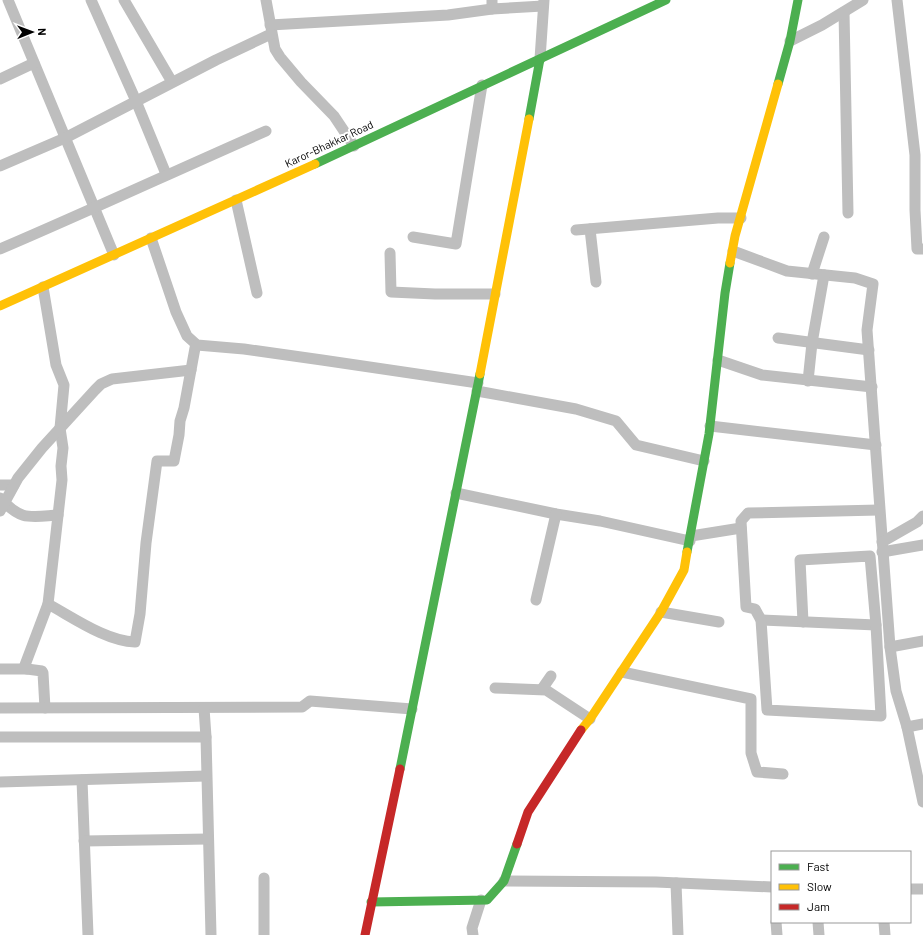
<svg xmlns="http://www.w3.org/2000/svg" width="923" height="935" viewBox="0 0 923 935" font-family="Barlow,sans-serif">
<rect width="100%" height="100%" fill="#fff"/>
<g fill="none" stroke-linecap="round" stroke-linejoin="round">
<g stroke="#bebebe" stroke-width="11">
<path d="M8 0 114 255"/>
<path d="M91 0 136 101 166 174"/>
<path d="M124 0 172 82"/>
<path d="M266 0 275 49 280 57 301 82 334 116 354 146"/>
<path d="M492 0V9L543 6"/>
<path d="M897 0 915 155V210L917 249H923"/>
<path d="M844 12 848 213"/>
<path d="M270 25 448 15 492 9"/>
<path d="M790 41 822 25 863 0"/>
<path d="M540 59 544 0"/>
<path d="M0 79 34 63"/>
<path d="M0 166 65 138 216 60 271 34"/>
<path d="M236 200 257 293"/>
<path d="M590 229 596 282"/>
<path d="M576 230 718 218H741"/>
<path d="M413 237 456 244 482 85"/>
<path d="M151 238 176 312 187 336 197 345 244 349 322 360 478 383"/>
<path d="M0 249C89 211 177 170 266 131"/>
<path d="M733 251 787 271 855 278 873 284 867 330 890 647 896 691 907 727 923 802"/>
<path d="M390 253 391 292 435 294H495"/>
<path d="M812 274 824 237"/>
<path d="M43 287 56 365 64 385 60 428 63 448 61 466 62 480 48 604 25 665 27 669 42 671 43 673 45 708"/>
<path d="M778 338 869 350"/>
<path d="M718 360 762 375 872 387"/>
<path d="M808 381 812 343 824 275"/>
<path d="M477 391 576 409 616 421 636 445 704 461"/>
<path d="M710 426 876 445"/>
<path d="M0 485H14"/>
<path d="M456 493 556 514 600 521 690 541"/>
<path d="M0 498C21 521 29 517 58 515"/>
<path d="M0 511 18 478 42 448 95 390 101 384 112 379 191 370"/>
<path d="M691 536 741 528"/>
<path d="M882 542 917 522 923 516"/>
<path d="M882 552 923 545"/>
<path d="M536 600 556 514"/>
<path d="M48 604C74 618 106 641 135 642L140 614 146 543 157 461H174L179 435 180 421 184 408 195 348 197 345"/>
<path d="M661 612 719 622"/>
<path d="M761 620 876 625"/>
<path d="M803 622 800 560 870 556 876 625 881 716 767 710 761 620 755 609 746 607 741 521 748 513 879 510"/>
<path d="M890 647 923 641"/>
<path d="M0 669H27"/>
<path d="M622 672 751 699V753L757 772 783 774"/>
<path d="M495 688 546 690 590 719"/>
<path d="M542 689 551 676"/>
<path d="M0 708 302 707 310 701 412 709"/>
<path d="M204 708 206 737 211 935"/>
<path d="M907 727 923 724"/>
<path d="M0 737H206"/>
<path d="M82 780 88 935"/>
<path d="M0 782 206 776"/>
<path d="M84 841 208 839"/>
<path d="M264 878V935"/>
<path d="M504 881 656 882 772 887"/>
<path d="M676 883 678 935"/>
<path d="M910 889H923"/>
<path d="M776 922 777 935"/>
<path d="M818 922 819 935"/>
<path d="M884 922 885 935"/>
<path d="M473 935 472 928 481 900"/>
</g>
<g stroke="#4caf50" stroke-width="9">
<path d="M778 84 790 41 798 0"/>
<path d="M529 119 540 59"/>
<path d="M315 164 666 0"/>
<path d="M687 552 709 434 725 293 730 263"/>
<path d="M400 769 480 374"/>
<path d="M371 902 487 900 504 881 517 844"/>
</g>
<g stroke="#ffc107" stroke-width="9">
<path d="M730 263 735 236 778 84"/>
<path d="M0 306 315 164"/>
<path d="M480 374 529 119"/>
<path d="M581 730 590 719 661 612 684 570 687 552"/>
</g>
<g stroke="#c62828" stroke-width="9">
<path d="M517 844 528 812 581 730"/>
<path d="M365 935 400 769"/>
</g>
</g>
<g text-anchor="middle" stroke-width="4" stroke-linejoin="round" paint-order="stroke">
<g font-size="11" fill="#000" stroke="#fff">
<text transform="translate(329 144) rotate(-25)" y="4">Karor-Bhakkar Road</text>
</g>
</g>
<rect x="771" y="851" width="140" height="72" fill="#ffffff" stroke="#999999"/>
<rect x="779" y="864" width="20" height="6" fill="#4caf50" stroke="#999999"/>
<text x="807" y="871" font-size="12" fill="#000000">Fast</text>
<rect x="779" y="884" width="20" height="6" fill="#ffc107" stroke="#999999"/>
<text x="807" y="891" font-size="12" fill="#000000">Slow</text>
<rect x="779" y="904" width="20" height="6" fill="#c62828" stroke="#999999"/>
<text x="807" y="911" font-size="12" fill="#000000">Jam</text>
<g transform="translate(32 32) rotate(89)" stroke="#ffffff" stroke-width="3" paint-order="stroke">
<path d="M0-3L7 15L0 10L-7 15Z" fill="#000000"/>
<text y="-6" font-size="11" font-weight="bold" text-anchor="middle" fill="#000000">N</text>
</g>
</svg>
